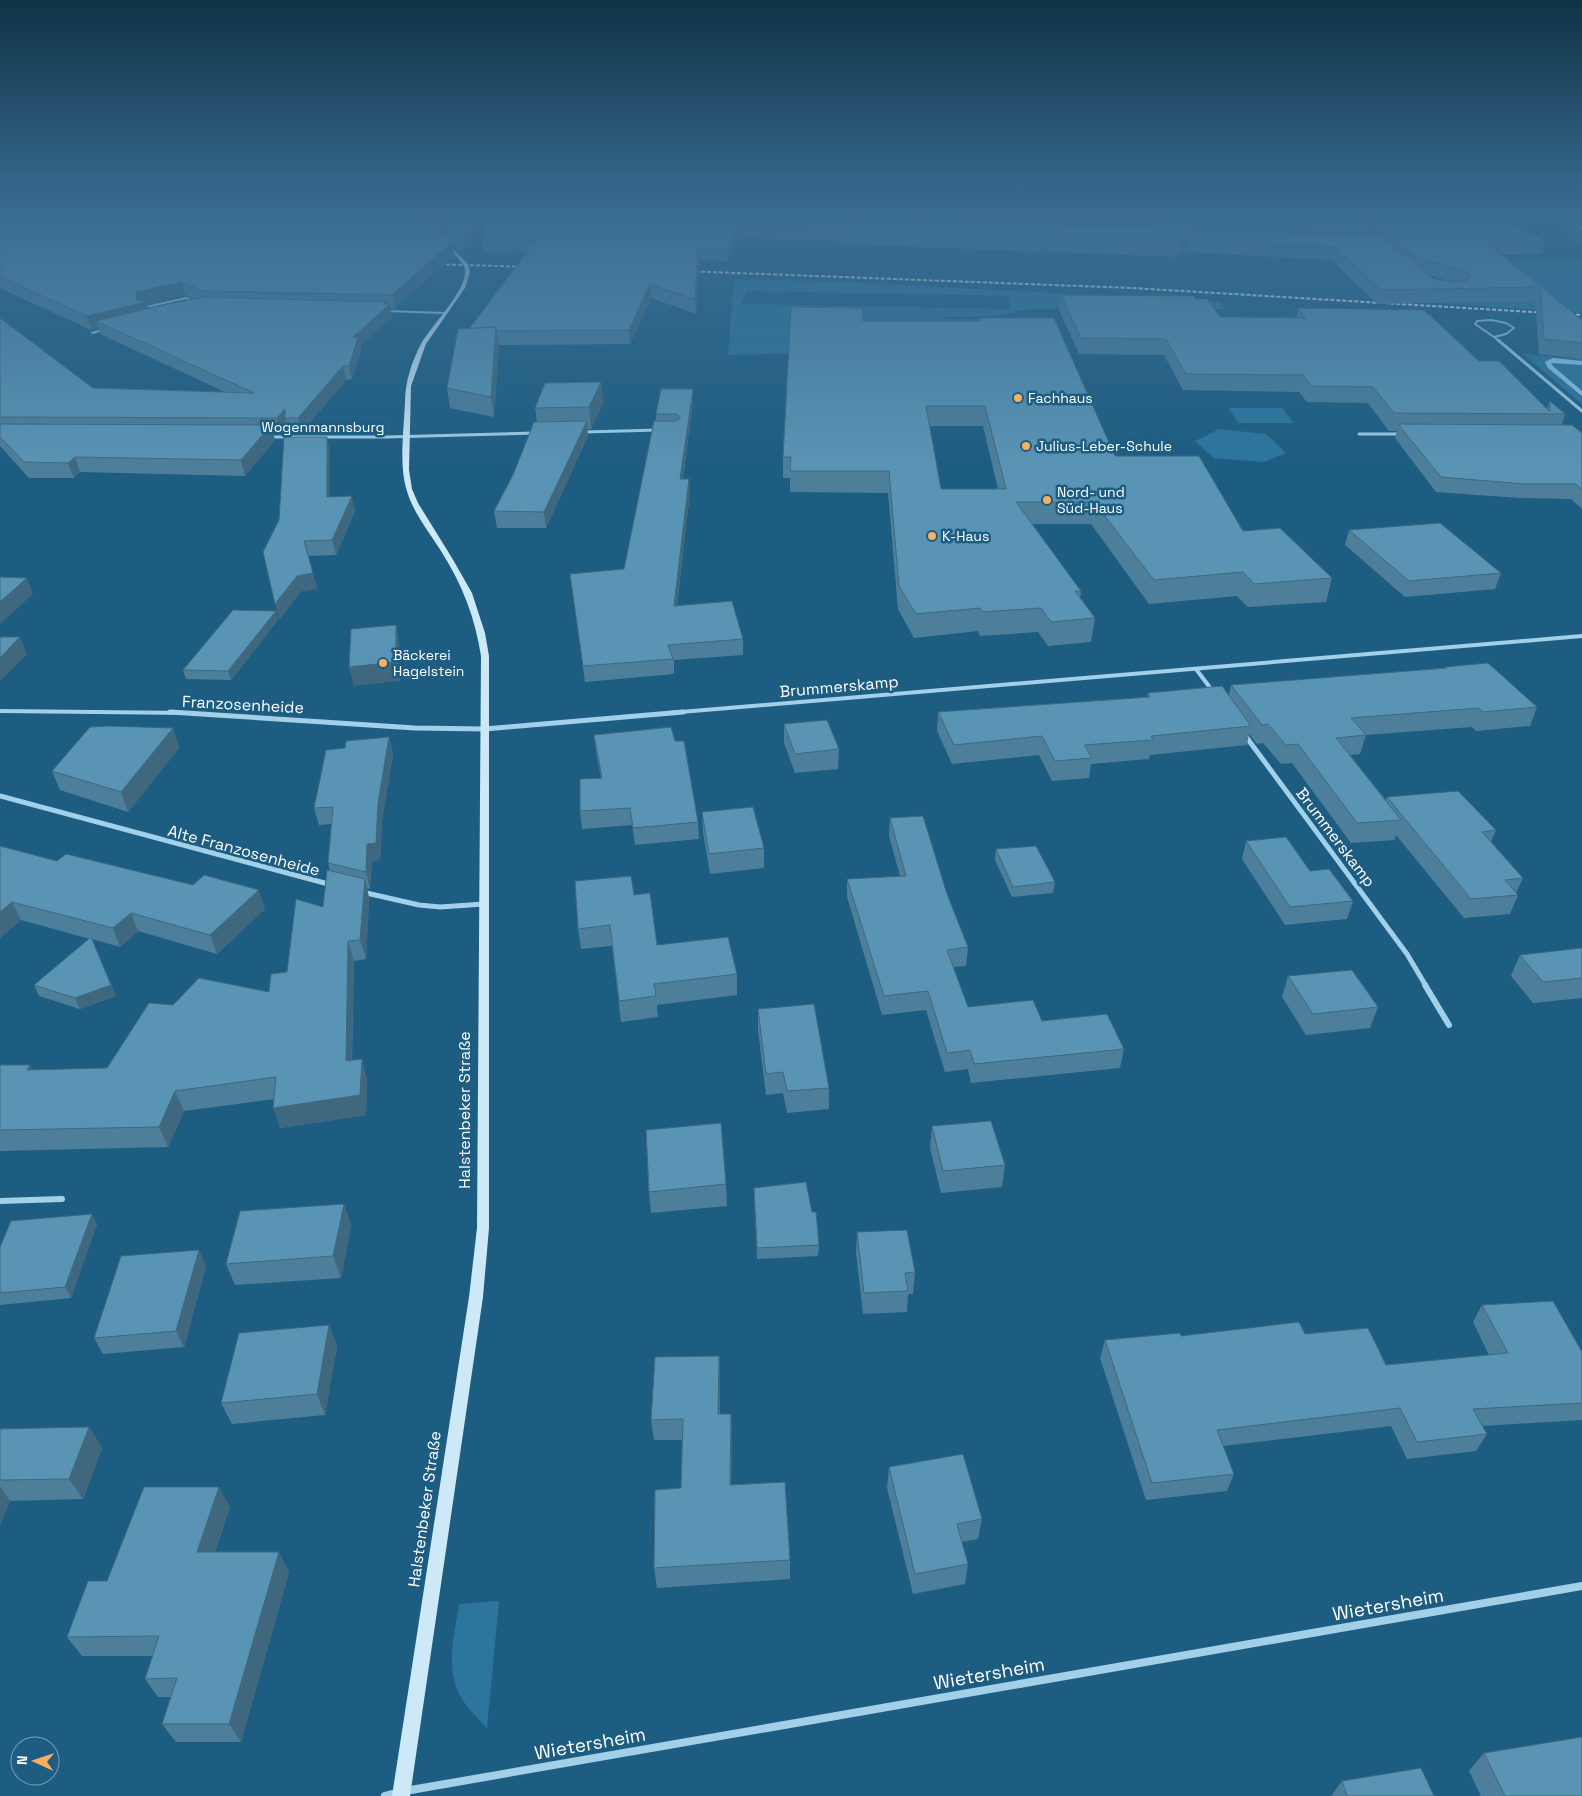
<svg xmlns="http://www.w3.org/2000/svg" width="1582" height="1796" viewBox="0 0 1582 1796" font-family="'Space Grotesk',sans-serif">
<rect width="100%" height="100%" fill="#1d5d81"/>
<g fill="#2c769e" fill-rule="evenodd">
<path d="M1550 216H1582V245Z"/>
<path d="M1582 260V313L1446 304 1434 294 1474 295 1418 263Z"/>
<path d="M734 279 848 282 1220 302 1225 309H1029L996 316 947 317 944 319H1009L944 332 941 321 894 351 728 355ZM747 291 1008 296 1010 309 742 304Z"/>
<path d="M1523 354 1582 359V404L1577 400Z"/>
<path d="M1229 408H1282L1294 423H1238Z"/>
<path d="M1219 429 1266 434 1286 453 1264 462 1214 458 1195 441Z"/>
<path d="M499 1601 487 1728C480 1720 472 1713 466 1705 443 1674 454 1639 459 1604Z"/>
</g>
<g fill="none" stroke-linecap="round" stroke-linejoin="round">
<g fill="#95ceeb" fill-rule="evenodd">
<path d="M1561 216H1565L1582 227V230Z"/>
<path d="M1553 358 1582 361V365L1551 363 1553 366 1582 391V396L1548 368 1545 362Z"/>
</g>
<g stroke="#a2d0e9" stroke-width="2">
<path d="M142 308 186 298 196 302"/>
<path d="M386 311 445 313"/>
<path d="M1491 320 1506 323 1514 328 1506 334 1494 337 1475 324 1477 321Z"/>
<path d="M92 333 103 330"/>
<path d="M1494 337 1499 341"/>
</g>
<g stroke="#a2d0e9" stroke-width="3">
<path d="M1498 340 1582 411"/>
<path d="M583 432 659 430"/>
<path d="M1359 434H1402"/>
<path d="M268 437H387L534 433"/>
</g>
<g stroke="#a2d0e9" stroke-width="4">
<path d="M1196 669 1214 693"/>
<path d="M0 711 189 713"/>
<path d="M669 713 1582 636"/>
</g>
<g stroke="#a2d0e9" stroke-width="5">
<path d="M170 712 415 728 485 729 683 712"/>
<path d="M1244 734 1407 954 1426 986"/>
<path d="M0 796 332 885"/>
<path d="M362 892 419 905 440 907 484 904"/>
</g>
<g stroke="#a2d0e9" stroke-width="6">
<path d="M1425 985 1449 1025"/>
<path d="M0 1201 62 1199"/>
</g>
<g stroke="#a2d0e9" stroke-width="8">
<path d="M405 1791 1582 1586"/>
<path d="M385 1796 397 1793"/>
</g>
<path fill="#cde8f7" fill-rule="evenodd" d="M444 240 468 264 470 272 465 288 426 344 411 386 409 470 412 489 418 503 452 558 472 593 485 633 489 656V1228L483 1297 410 1796H392L469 1297 477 1228 481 656C475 617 462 584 441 551 429 532 412 511 406 488 399 463 404 428 405 402 405 382 412 361 421 344 431 326 468 289 465 270 464 262 448 248 442 241Z"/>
<g stroke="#fff" stroke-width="2" stroke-dasharray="4 2" stroke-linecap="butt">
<path d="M428 264 531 267"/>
<path d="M683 271 1133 288 1582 315"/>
</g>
</g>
<g fill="#4d7f9b" fill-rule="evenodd">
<path d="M0 216H1495L1546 241 1542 254 1502 255 1582 320V359L1539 354 1535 301 1377 304 1332 260 1186 252 1179 253V257L841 244 842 241 739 238 728 261 699 260 696 314 651 298 630 344 499 345 494 417 450 408 447 388 469 329 527 252 484 251 483 239V233L464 251H459L452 244 454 255 394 309H390L392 317 360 346 361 350 352 379 346 380 301 433H288L286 426 280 433H273L275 440 245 476 80 472 74 478H29L0 446V318L93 388 225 392 100 334 98 329 91 330 0 288ZM1429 275 1449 281 1434 279ZM185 295 194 299 148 308 147 304Z"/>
<path d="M1061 295 1195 299 1220 317 1296 318 1298 308 1479 361 1547 408 1550 401 1565 414 1562 425 1582 433V509L1571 499 1519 498 1436 492 1395 438 1397 431H1389L1368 403 1307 402 1299 392 1183 390 1164 355 1079 354 1059 310Z"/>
<path d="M979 318 1115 456 1243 531 1332 578 1326 602 1248 607 1237 596 1149 604 1091 524H1032L1081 591 1080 598 1095 618 1091 642 1048 646 1038 632 980 636 978 631 914 638 898 609 888 493 790 492V478H783V457L863 321H979ZM930 426H983L998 489H941Z"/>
<path d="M601 382 603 403 591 429H587L588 436 546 528H497L494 511 513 475 537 422 535 408Z"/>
<path d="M693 389V401L683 479 690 492 677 606 743 639V655L674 660V674L585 682 570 574 624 569 656 421V414Z"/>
<path d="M330 451V497L355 511 336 555 308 556 317 589 301 591 279 620Z"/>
<path d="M1349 530 1501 573 1495 589 1405 597 1345 545Z"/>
<path d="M278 620 231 680 186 679 183 670Z"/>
<path d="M1445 667 1537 707 1530 726 1476 731 1472 727 1366 735 1360 754 1350 755 1386 800 1387 797 1496 830 1491 842 1523 878 1516 893 1518 895 1510 914 1464 918 1396 835 1395 840 1351 843 1292 763 1281 764 1263 743 1257 744 1249 734 1247 745 1150 755 1149 759 1091 764 1089 778 1052 781 1039 755 952 764 937 731 938 712 1147 697 1148 693 1229 695 1231 685 1444 668Z"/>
<path d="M784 724 839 749 838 769 795 773 784 743Z"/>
<path d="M173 728 179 748 128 812 60 790 52 771Z"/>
<path d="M594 735 698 822 699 839 635 845 632 825 582 829 580 811 601 778 596 752Z"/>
<path d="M389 737 393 754 382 820 380 860 372 861 370 889 367 888 369 898 366 959 354 961 352 1060 367 1079 366 1115 280 1128 274 1099 184 1111 168 1147 0 1151V1065H30L32 1070 107 1068 173 1005 269 992 287 972 323 907 330 871 328 863 332 824 319 825 314 808 345 748Z"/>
<path d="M702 812 764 848V868L710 874 703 832Z"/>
<path d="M890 818 947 894 968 947 966 966 953 967 968 1007 1042 1021 1124 1049 1120 1068 971 1083 968 1069 945 1072 926 1010 882 1015 847 897V879L900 876 889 836Z"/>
<path d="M1246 841 1310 871 1353 901 1347 919 1285 925 1242 859Z"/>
<path d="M0 846 57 861 265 909 217 954 138 931 120 947 92 939 116 996 80 1009 39 996 34 985 90 939 21 920 0 938Z"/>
<path d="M996 849 1055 882 1053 893 1012 897 995 860Z"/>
<path d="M634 895 657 945 737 974V995L657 1005 658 1017 621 1022 612 946 581 949 578 929Z"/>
<path d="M1582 948V998L1533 1003 1511 976 1520 955Z"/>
<path d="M1288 976 1378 1007 1370 1028 1306 1035 1282 997Z"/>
<path d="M758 1009 829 1088V1109L787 1113 783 1093 766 1095 758 1030Z"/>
<path d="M932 1126 1005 1165 1002 1187 941 1193 930 1148Z"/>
<path d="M726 1184 727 1206 651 1213 649 1192Z"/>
<path d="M754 1188 819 1245 818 1256 757 1259Z"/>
<path d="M344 1204 351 1226 341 1278 235 1285 226 1264Z"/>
<path d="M97 1224 71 1298 0 1305V1247Z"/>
<path d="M857 1232 915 1272 913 1294H908L907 1312 863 1314 856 1253Z"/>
<path d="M206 1266 184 1347 103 1354 94 1338Z"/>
<path d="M1482 1305 1582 1352V1420L1482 1426 1487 1434 1476 1451 1407 1459 1391 1426 1223 1446 1234 1474 1227 1491 1146 1500 1100 1358 1105 1340 1181 1336 1305 1334 1386 1365 1489 1355 1473 1322Z"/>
<path d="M329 1325 337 1346 325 1415 232 1424 221 1403Z"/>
<path d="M719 1356 720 1377V1414H731L732 1435 731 1485 790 1560V1579L657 1588 654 1568 681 1488 682 1440H654L651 1420Z"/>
<path d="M89 1427 102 1448 83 1499 10 1501 0 1525V1429Z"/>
<path d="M889 1467 982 1519 978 1539 962 1542 968 1564 965 1584 913 1594 887 1488Z"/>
<path d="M230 1507 215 1552 289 1572 241 1742H176L162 1724 171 1697H158L145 1679 153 1656H82L67 1637 107 1581Z"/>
<path d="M1484 1753 1582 1796H1481L1469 1771Z"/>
<path d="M1342 1781 1434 1796H1331Z"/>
</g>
<g fill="#3f687e">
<path d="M827 216H842V218L827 222Z"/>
<path d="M486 218 487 230 464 251 462 239Z"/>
<path d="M739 226V238L728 261V248Z"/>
<path d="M1188 239 1186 252 1179 253 1181 244 1180 240Z"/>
<path d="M452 242 454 255 394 309 392 295Z"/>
<path d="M698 248 699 260 696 314 695 300Z"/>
<path d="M182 282 185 295 147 304 150 316 96 321 98 329 91 330 87 316 136 300V292Z"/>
<path d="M650 284 651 298 630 344 629 330Z"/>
<path d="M386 302 387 307 390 304 392 317 360 346 361 350 352 379 349 366 353 337Z"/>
<path d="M496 327 499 345 494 417 491 397Z"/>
<path d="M343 366 346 380 301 433 298 418Z"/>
<path d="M601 382 603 403 591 429 589 407Z"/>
<path d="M693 389V401L681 492 680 479Z"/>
<path d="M285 409V418L286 426 280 433 277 418Z"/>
<path d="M587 421 588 436 546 528 544 512Z"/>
<path d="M271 425 275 440 245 476 241 460Z"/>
<path d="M327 437 330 451V512L327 497Z"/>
<path d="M75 457 80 472 74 478 68 463Z"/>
<path d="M689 479 690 492 675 621 674 606Z"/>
<path d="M352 496 355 511 336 555 332 540Z"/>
<path d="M313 573 317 589 301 591 279 620 275 604 297 576Z"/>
<path d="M27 578 33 594 0 624V602Z"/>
<path d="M276 611 278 620 231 680 228 671Z"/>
<path d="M396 625 399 643 400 681 354 686 349 667Z"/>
<path d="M20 637 27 654 0 681V658Z"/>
<path d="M173 728 179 748 128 812 121 792Z"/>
<path d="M389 737 393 754 382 820 380 860 372 861 370 889 366 872 367 844 378 803Z"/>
<path d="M365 879 369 898 366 959 360 940Z"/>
<path d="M259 890 265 909 217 954 210 935Z"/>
<path d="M12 902 21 920 0 938V912Z"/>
<path d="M131 913 138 931 120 947 113 928Z"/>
<path d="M348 941 354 961 351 1081 346 1061Z"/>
<path d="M96 948 116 996 80 1009 75 998Z"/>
<path d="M362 1059 367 1079 366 1115 280 1128 273 1108Z"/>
<path d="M30 1065 40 1085 27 1070Z"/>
<path d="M175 1091 184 1111 168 1147 159 1127Z"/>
<path d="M344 1204 351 1226 341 1278 333 1256Z"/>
<path d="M92 1214 97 1224 71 1298 65 1287Z"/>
<path d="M199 1250 206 1266 184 1347 176 1331Z"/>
<path d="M329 1325 337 1346 325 1415 317 1394Z"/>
<path d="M719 1356 720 1377 719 1435 718 1414Z"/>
<path d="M731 1414 732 1435 731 1506 730 1485Z"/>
<path d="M89 1427 102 1448 83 1499 69 1479Z"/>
<path d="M0 1486 10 1501 0 1525Z"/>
<path d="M219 1487 230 1507 208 1572 197 1552Z"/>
<path d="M279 1552 289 1572 241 1742 229 1724Z"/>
</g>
<g fill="#5a94b4" stroke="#3f687e" fill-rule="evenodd">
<path d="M0 216H419L452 242 392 295 203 291 182 282 136 292V300L146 302 87 316 0 277Z"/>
<path d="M430 216H830L836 218 1381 235 1434 279 1455 282 1466 281 1471 276 1469 273 1416 257 1365 216H1495L1546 241 1486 242 1582 320V343L1544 339 1540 287 1381 290 1335 247 1188 239 1180 240 1181 244 842 231V229L739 226 728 248H698L695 300 650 284 629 330 497 331 496 327 469 329 536 240 483 239 486 218 462 239 457 238 448 229Z"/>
<path d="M962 216H1357L1374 230Z"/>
<path d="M1061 295 1194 296 1195 299H1207L1220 317 1306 318 1298 308 1424 310 1479 361H1499L1550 412V401L1565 414 1394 413 1373 387 1311 386 1303 375 1186 374 1166 339 1081 338Z"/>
<path d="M203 297 386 302 383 304H390L353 337H358L349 366H343L298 418H285V409L277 418 0 417V318L93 388 254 393 96 321 158 306Z"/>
<path d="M791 307 862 308 863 321H980L979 318H1054L1115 456H1199L1243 531 1280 528 1332 578 1254 584 1243 572 1154 580 1094 502H1016L1081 591H1075L1095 618 1051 622 1041 608 982 612 980 608 916 614 899 586 889 471H790L791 457H783ZM926 406H985L1006 489H941Z"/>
<path d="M496 327 491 397 447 388 458 329Z"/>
<path d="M601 382 589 407 535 408 545 383Z"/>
<path d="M661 389H693L680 479H689L674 606 732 601 743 639 668 645 673 659 583 666 570 574 624 569 654 421H676L680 418 677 414H656Z"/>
<path d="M587 421 544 512 494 511 513 475 534 422Z"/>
<path d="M0 424 271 425 241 460 75 457 68 463 24 462 0 437Z"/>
<path d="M1398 424 1572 425 1582 433V490L1576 484H1524L1441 477Z"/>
<path d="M284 437H327V497L352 496 332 540 304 541 313 573 297 576 275 604 263 552 279 520Z"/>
<path d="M1440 523 1501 573 1409 581 1349 530Z"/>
<path d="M0 577 27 578 0 602Z"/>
<path d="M233 610 276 611 228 671 183 670Z"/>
<path d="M396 625V662L349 667 351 629Z"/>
<path d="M0 637H20L0 658Z"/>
<path d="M1488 663 1537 707 1483 712 1479 708 1351 718 1366 735 1336 738 1401 820 1357 823 1298 744 1286 745 1268 724 1262 725 1231 685 1447 668 1445 667Z"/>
<path d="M1222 686 1251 726 1151 736 1153 740 1084 745 1092 758 1055 761 1042 736 954 745 938 712 1150 697 1148 693Z"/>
<path d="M827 720 839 749 795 754 784 724Z"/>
<path d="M109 726 173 728 121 792 52 771 90 727Z"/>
<path d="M671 727 675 741H684L698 822 633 828 630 808 580 811V779L602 778 594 735Z"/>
<path d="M389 737 378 803 376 843 367 844 366 872 328 863 333 807 314 808 326 750 345 748 346 741Z"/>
<path d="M1458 791 1496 830 1482 832 1523 878 1505 880 1518 895 1471 899 1387 797Z"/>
<path d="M753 807 764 848 709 854 702 812Z"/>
<path d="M923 816 947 894 968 947 947 950 968 1007 1033 1000 1042 1021 1107 1014 1124 1049 974 1064 970 1050 947 1053 928 991 884 996 847 879 906 876 890 818Z"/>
<path d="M1286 837 1310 871 1329 869 1353 901 1290 907 1246 841Z"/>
<path d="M0 846 57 861 66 854 193 885 204 875 259 890 210 935 131 913 113 928 12 902 0 912Z"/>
<path d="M1036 846 1055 882 1013 887 996 849Z"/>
<path d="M327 870 365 879 360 940 348 941 346 1061 362 1059 360 1095 273 1108 276 1077 175 1091 159 1127 0 1130V1065H30L27 1070 107 1068 149 1003 173 1005 199 978 269 992 271 974 287 972 296 899 323 907Z"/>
<path d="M631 876 634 895 650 893 657 945 728 937 737 974 654 984 656 996 619 1001 610 925 578 929 575 881Z"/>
<path d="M91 937 111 985 75 998 34 985Z"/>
<path d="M1582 948V978L1543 982 1520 955Z"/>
<path d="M1352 970 1378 1007 1313 1014 1288 976Z"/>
<path d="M814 1004 829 1088 787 1091 783 1072 766 1074 758 1009Z"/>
<path d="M991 1121 1005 1165 943 1171 932 1126Z"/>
<path d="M721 1123 726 1184 649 1192 646 1130Z"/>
<path d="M806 1182 812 1212H816L819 1245 757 1248 754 1188Z"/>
<path d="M344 1204 333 1256 226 1264 240 1211Z"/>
<path d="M92 1214 65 1287 0 1293V1247L11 1221Z"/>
<path d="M907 1230 915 1272 905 1273 908 1291 864 1293 857 1232Z"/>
<path d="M199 1250 176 1331 94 1338 121 1256Z"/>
<path d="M1553 1301 1582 1352V1403L1473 1409 1487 1434 1417 1442 1400 1408 1217 1430 1234 1474 1152 1483 1105 1340 1180 1333 1181 1336 1299 1322 1305 1334 1368 1328 1386 1365 1508 1353 1482 1305Z"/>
<path d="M329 1325 317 1394 221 1403 239 1333Z"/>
<path d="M719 1356 718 1414H731L730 1485 785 1482 790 1560 654 1568 655 1490 681 1488 683 1419 651 1420 655 1357Z"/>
<path d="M89 1427 69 1479 0 1480V1429Z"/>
<path d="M963 1454 982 1519 957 1524 968 1564 915 1574 889 1467Z"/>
<path d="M144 1487H219L197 1552H279L229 1724H162L177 1678 145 1679 159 1636 67 1637 88 1581H107Z"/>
<path d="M1582 1737V1796H1505L1484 1753Z"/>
<path d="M1421 1768 1434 1796H1347L1342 1781Z"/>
</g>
<linearGradient id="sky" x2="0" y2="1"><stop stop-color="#103347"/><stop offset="0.46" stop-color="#3a6d92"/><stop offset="1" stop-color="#3a6d92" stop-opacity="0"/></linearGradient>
<rect width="1582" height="467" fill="url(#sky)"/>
<g fill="#f9ae60" stroke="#1d5d81" stroke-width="2">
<circle cx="1018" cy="398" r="5"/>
<circle cx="1026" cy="446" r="5"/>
<circle cx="1047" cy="500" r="5"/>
<circle cx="932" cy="536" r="5"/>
<circle cx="383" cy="663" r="5"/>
</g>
<g text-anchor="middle" stroke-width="5" stroke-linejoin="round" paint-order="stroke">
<g font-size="14" fill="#fff" stroke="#1d5d81" text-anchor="start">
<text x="1028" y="403">Fachhaus</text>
<text x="1036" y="451">Julius-Leber-Schule</text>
<text x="1057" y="497">Nord- und<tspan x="1057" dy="16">Süd-Haus</tspan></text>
<text x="942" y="541">K-Haus</text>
<text x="393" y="660">Bäckerei<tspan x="393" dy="16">Hagelstein</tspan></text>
</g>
<g font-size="14" fill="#fff" stroke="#1d5d81">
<text x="323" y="432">Wogenmannsburg</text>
</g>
<g font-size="16" fill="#fff" stroke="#1d5d81">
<text transform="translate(839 686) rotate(-5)" y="6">Brummerskamp</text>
<text transform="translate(243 704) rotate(3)" y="6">Franzosenheide</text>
<text transform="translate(1336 837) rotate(53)" y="6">Brummerskamp</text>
<text transform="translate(244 850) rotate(15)" y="6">Alte Franzosenheide</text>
<text transform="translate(464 1110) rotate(-90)" y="6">Halstenbeker Straße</text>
<text transform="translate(424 1509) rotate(-82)" y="6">Halstenbeker Straße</text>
</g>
<g font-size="19" fill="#fff" stroke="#1d5d81">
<text transform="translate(1388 1604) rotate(-10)" y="7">Wietersheim</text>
<text transform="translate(989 1673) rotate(-10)" y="7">Wietersheim</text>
<text transform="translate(590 1743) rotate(-10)" y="7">Wietersheim</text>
</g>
</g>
<g transform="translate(35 1761) rotate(273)"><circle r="24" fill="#1d5d81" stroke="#779eb3"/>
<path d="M0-4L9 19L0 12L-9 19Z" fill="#f9ae60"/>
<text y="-8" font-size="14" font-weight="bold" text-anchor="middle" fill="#ffffff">N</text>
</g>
</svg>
